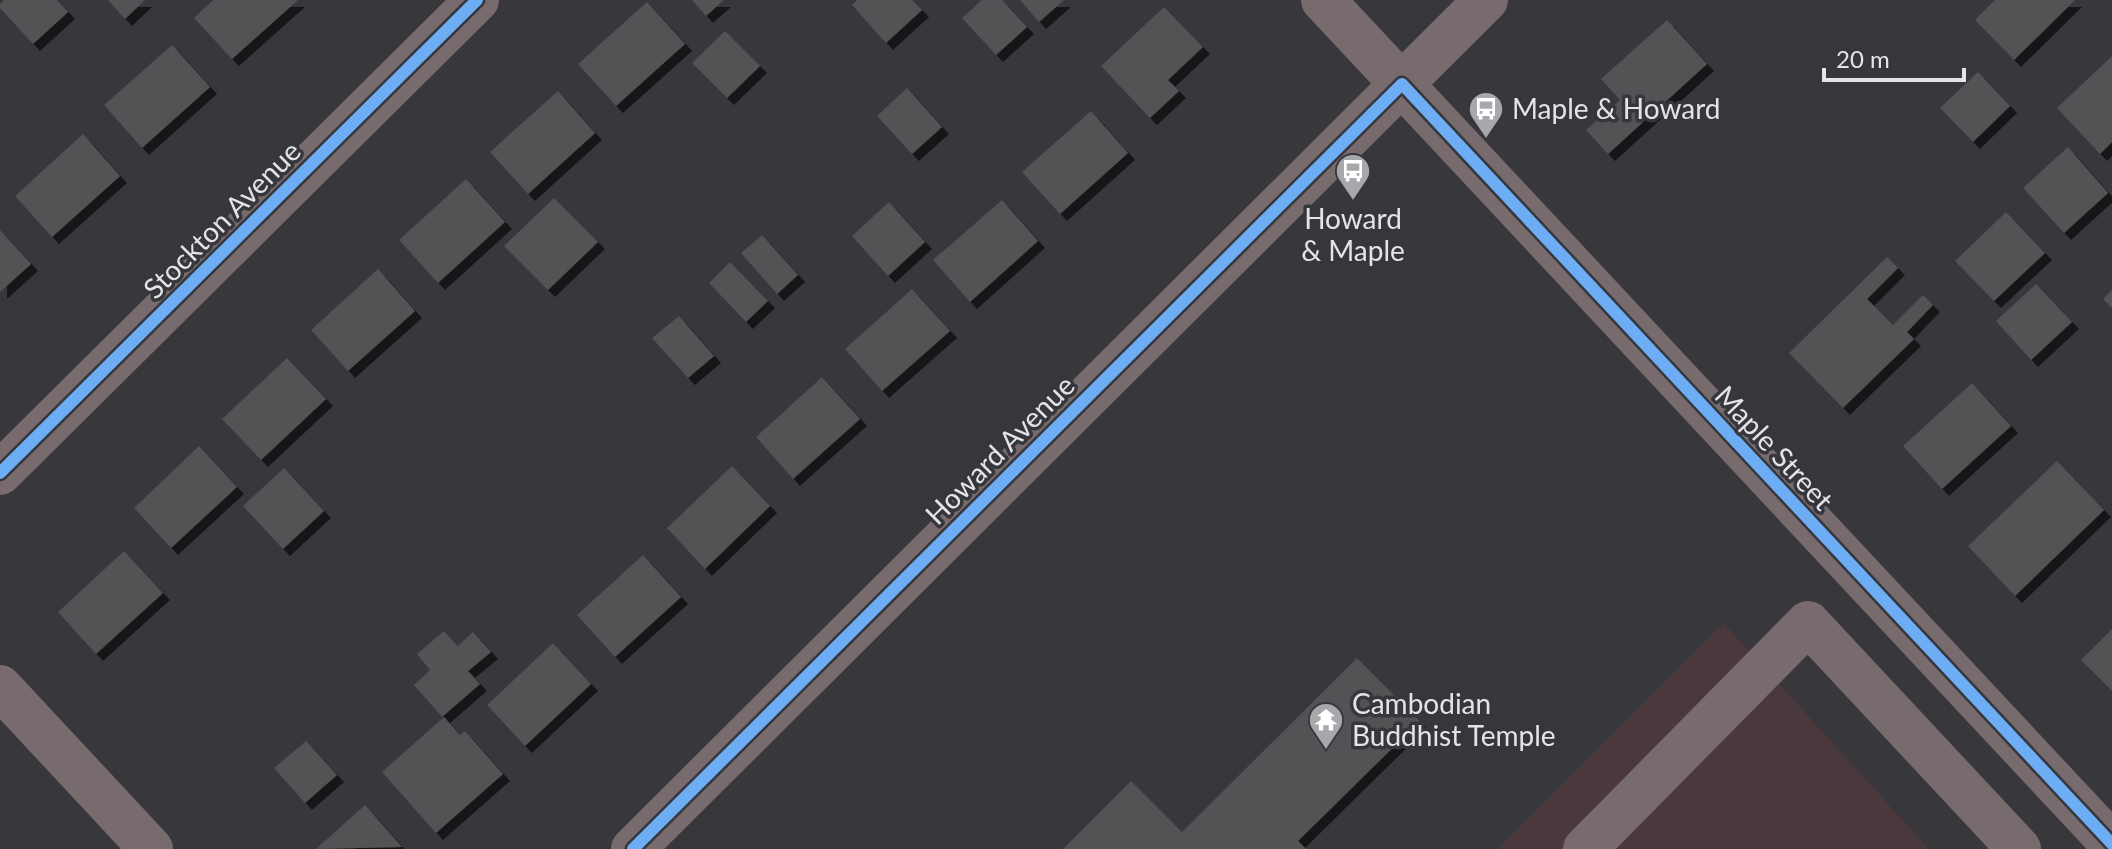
<svg xmlns="http://www.w3.org/2000/svg" width="2112" height="849" viewBox="0 0 2112 849" font-family="Lato,sans-serif">
<defs>
<filter id="shadow"><feDropShadow dx="7" dy="7" stdDeviation="0" flood-color="#0009"/></filter>
</defs>
<rect width="100%" height="100%" fill="#37373c"/>
<path fill="#4a383c" d="M1724 623 1929 849H1498Z"/>
<g fill="#535254" filter="url(#shadow)">
<path d="M4 0H57L68 12 33 44 0 8V4Z"/>
<path d="M108 0H145L125 19Z"/>
<path d="M213 0H298L232 59 194 18Z"/>
<path d="M692 0H724L706 16Z"/>
<path d="M857 0H912L922 10 886 43 852 5Z"/>
<path d="M982 0H1002L1027 27 996 55 962 18Z"/>
<path d="M1020 0H1064L1039 22Z"/>
<path d="M1995 0H2075L2014 60 1975 20Z"/>
<path d="M647 2 685 44 616 106 578 64Z"/>
<path d="M1164 7 1203 47 1168 80 1179 91 1150 118 1101 66Z"/>
<path d="M1667 20 1707 64 1608 154 1586 130 1620 100 1601 79Z"/>
<path d="M725 31 760 66 727 98 692 63Z"/>
<path d="M172 45 210 87 142 148 104 105Z"/>
<path d="M2112 56V142L2100 154 2057 108Z"/>
<path d="M1978 72 2010 106 1973 142 1940 108Z"/>
<path d="M907 88 942 127 912 154 877 116Z"/>
<path d="M558 91 595 133 528 194 490 152Z"/>
<path d="M1091 111 1128 153 1060 214 1022 172Z"/>
<path d="M83 134 120 176 52 237 15 196Z"/>
<path d="M2068 147 2108 193 2064 233 2023 188Z"/>
<path d="M466 179 505 222 438 283 399 240Z"/>
<path d="M554 198 598 242 548 290 504 246Z"/>
<path d="M1002 200 1038 241 970 302 933 260Z"/>
<path d="M889 202 925 242 888 276 852 236Z"/>
<path d="M2006 212 2045 253 1994 301 1955 261Z"/>
<path d="M0 230 31 264 0 292Z"/>
<path d="M762 235 798 275 777 294 741 253Z"/>
<path d="M1887 257 1898 268 1867 299 1893 325 1923 295 1933 305 1907 332 1914 339 1843 408 1789 353Z"/>
<path d="M730 262 768 301 746 322 709 283Z"/>
<path d="M378 269 415 311 348 371 311 330Z"/>
<path d="M2036 284 2072 322 2031 360 1996 321Z"/>
<path d="M912 289 950 331 882 391 845 349Z"/>
<path d="M2112 290V308L2103 299Z"/>
<path d="M679 316 714 356 688 378 652 338Z"/>
<path d="M287 358 326 399 261 460 222 419Z"/>
<path d="M822 377 860 419 793 479 756 437Z"/>
<path d="M1972 383 2011 426 1942 489 1903 446Z"/>
<path d="M199 446 237 487 171 548 134 508Z"/>
<path d="M2057 461 2104 510 2015 596 1968 546Z"/>
<path d="M732 466 770 506 705 569 667 528Z"/>
<path d="M284 468 324 511 283 549 243 506Z"/>
<path d="M124 551 163 593 96 654 58 612Z"/>
<path d="M643 555 681 597 615 657 577 615Z"/>
<path d="M2112 629V691L2081 660Z"/>
<path d="M444 631 458 646 473 632 491 652 468 671 480 684 442 717 414 685 430 670 417 654Z"/>
<path d="M553 643 591 684 525 746 487 705Z"/>
<path d="M1357 658 1420 721 1298 841 1306 849H1063L1131 781 1182 832Z"/>
<path d="M444 717 460 735 465 731 503 774 436 833 382 772Z"/>
<path d="M306 741 337 775 305 803 274 768Z"/>
<path d="M365 805 402 847 316 849Z"/>
</g>
<g fill="none" stroke-linecap="round" stroke-linejoin="round">
<g stroke="#786b6e" stroke-width="44">
<path d="M1323 0 2112 844"/>
<path d="M0 473 477 0"/>
<path d="M0 687 151 849"/>
<path d="M633 849 1486 0"/>
<path d="M1585 849 1808 623 2019 849"/>
</g>
<defs>
<g id="cycleway">
<path d="M0 473 477 0"/>
<path d="M633 849 1402 84 2112 844"/>
</g>
</defs>
<use href="#cycleway" stroke="#36363d" stroke-width="17"/>
<use href="#cycleway" stroke="#6dadf4" stroke-width="12"/>
</g>
<defs>
<symbol id="bus-pin" viewBox="-11 -11 22 30"><path d="M0 17L-7.5 6A9.5 9.5 0 1 1 7.5 6Z" fill="#a7a7ac" stroke="#36363d"/><path d="M-5-6H5V4H4V6H2V4H-2V6H-4V4H-5ZM-3.5-4V0h7V-4ZM-3.5 1.2v1.5H-2V1.2ZM2 1.2v1.5H3.5V1.2Z" fill="#fff"/></symbol>
<symbol id="temple-pin" viewBox="-11 -11 22 30"><path d="M0 17L-7.5 6A9.5 9.5 0 1 1 7.5 6Z" fill="#a7a7ac" stroke="#36363d"/><path d="M0-6L5-2H3V0L6.5 2.5H4V6H1.5V3h-3V6H-4V2.5H-6.5L-3 0V-2H-5Z" fill="#fff"/></symbol>
</defs>
<g fill-rule="evenodd">
<use href="#bus-pin" x="1466" y="89" width="40" height="54"/>
<use href="#bus-pin" x="1333" y="151" width="40" height="54"/>
<use href="#temple-pin" x="1306" y="700" width="40" height="54"/>
</g>
<g text-anchor="middle" stroke-width="7" stroke-linejoin="round" paint-order="stroke">
<g font-size="28" fill="#e4e4e8" stroke="#36363d" text-anchor="start">
<text x="1512" y="119">Maple &amp; Howard</text>
<text x="1353" y="229" text-anchor="middle">Howard<tspan x="1353" dy="32">&amp; Maple</tspan></text>
<text x="1352" y="714">Cambodian<tspan x="1352" dy="32">Buddhist Temple</tspan></text>
</g>
<g font-size="28" fill="#e4e4e8" stroke="#36363d">
<text transform="translate(222 220) rotate(-45)" y="10">Stockton Avenue</text>
<text transform="translate(1774 448) rotate(47)" y="10">Maple Street</text>
<text transform="translate(1000 450) rotate(-45)" y="10">Howard Avenue</text>
</g>
</g>
<path d="M1824 68v12h140v-12" fill="none" stroke="#e4e4e8" stroke-width="4"/>
<text x="1836" y="68" font-size="24" fill="#e4e4e8" stroke="#36363d" stroke-width="6" paint-order="stroke">20 m</text>
</svg>
